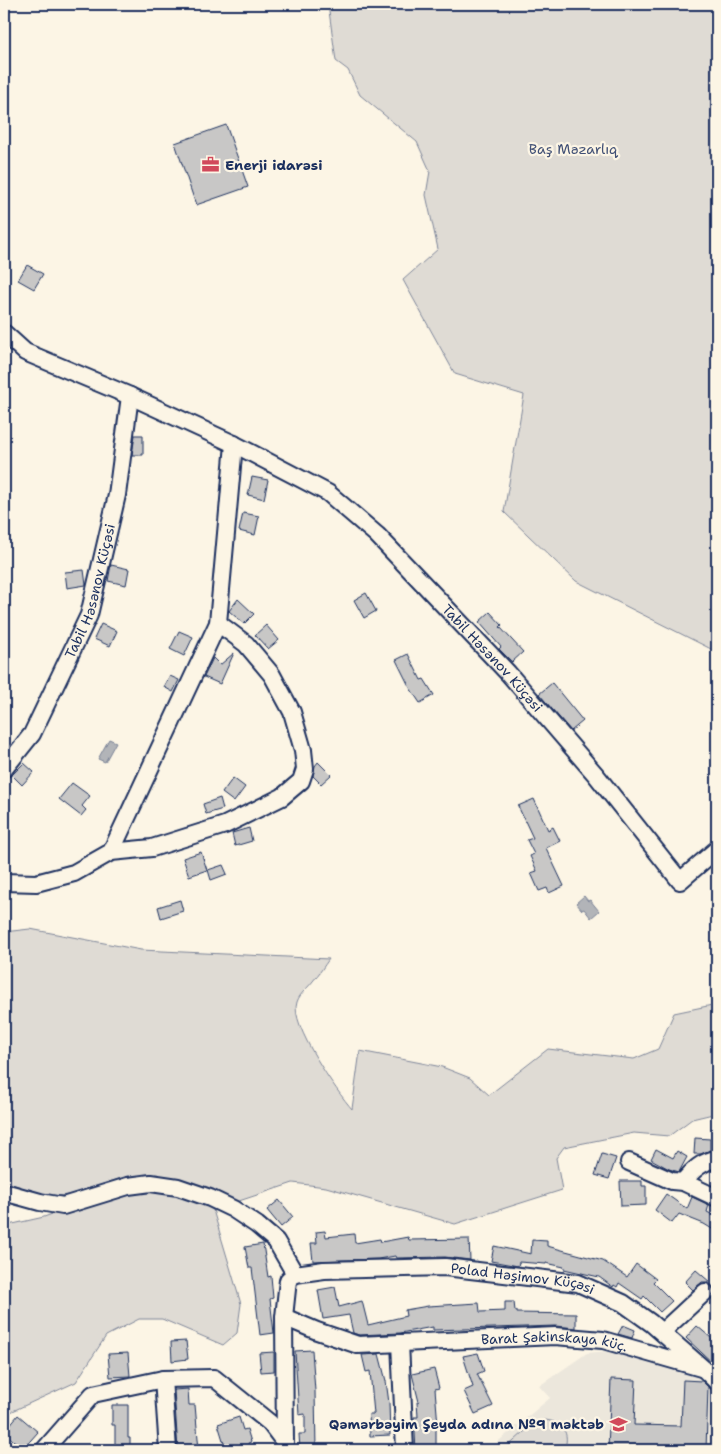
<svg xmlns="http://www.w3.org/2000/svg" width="721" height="1454" viewBox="0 0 721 1454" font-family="'Shantell Sans',sans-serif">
<rect width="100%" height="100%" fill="#fcf5e5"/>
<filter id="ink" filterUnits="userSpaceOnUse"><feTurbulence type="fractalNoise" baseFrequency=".02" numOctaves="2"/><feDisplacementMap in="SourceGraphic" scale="10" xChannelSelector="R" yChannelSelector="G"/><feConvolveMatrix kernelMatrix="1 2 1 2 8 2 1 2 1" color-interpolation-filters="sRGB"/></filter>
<g filter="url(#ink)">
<path fill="#ece7dc" d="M608 1351 701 1375 717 1393V1450H488L550 1398 539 1386 587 1353Z"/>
<g fill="#dfdbd4" stroke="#7d8599">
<path d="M328 4H717V652L576 581 504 512 524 395 455 374 403 280 438 249 426 195 430 171 417 142 360 95 348 70 336 61Z"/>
<path d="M30 929 141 950 329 959C324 966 319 974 313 981 308 988 300 993 297 1002 289 1024 337 1092 352 1109L360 1051 442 1067 470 1078 489 1095 548 1049 634 1059 658 1049 674 1013 717 1004V1113L692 1119 669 1136 634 1133 564 1147 556 1158 562 1190 455 1224 326 1187 293 1183 230 1204 163 1179 127 1176 71 1195 54 1196 38 1193 4 1181V1104L10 1100 4 1092V932Z"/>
<path d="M150 1187 203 1200 213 1210 241 1304 237 1333 223 1345 162 1319H139L106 1336 76 1382 4 1415V1226L44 1217 110 1193Z"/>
<path d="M544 1420C562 1421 571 1433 564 1450H504L534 1423Z"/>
</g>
<g fill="#b2b4b8" stroke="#767f94">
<path d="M109 739 116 742 105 762 98 759Z"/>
<path d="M584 896 588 901 590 900 599 911 591 918 584 909 582 910 576 903Z"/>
</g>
<g fill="#c8c7c6" stroke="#1b2f5e">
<path d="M226 125 248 187 196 205 175 143Z"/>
<path d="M27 265 43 274 34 289 18 280Z"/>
<path d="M135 435H143V455H132Z"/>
<path d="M252 477 268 480 264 499 248 495Z"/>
<path d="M243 513 259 516 255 535 239 531Z"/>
<path d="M111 565 129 569 126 585 108 581Z"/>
<path d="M84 570 86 585 67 588 65 572Z"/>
<path d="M366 593 376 611 364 618 354 600Z"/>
<path d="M238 599 254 614 244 624 229 611Z"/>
<path d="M490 612 502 625 500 627 523 652 512 662 499 649 501 647 479 622Z"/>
<path d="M101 624 117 631 110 646 94 639Z"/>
<path d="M266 625 279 640 268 649 255 635Z"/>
<path d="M179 631 193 637 184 656 170 649Z"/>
<path d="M234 653 220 684 204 677 213 658 220 665Z"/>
<path d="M408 654 421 680 424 679 434 695 420 703 410 688 396 660Z"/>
<path d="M170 676 179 680 173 692 164 687Z"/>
<path d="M552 683 583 721 571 731 539 694Z"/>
<path d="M318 762 331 775 321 784 313 776 315 766Z"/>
<path d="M24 763 34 772 22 785 12 775Z"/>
<path d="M233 778 245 787 234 802 222 793Z"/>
<path d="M72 783 90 796 82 806 86 810 81 816 59 799Z"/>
<path d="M220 798 223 809 206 814 203 804Z"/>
<path d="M534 799 548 830 553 827 560 841 546 848 564 886 549 893 547 888 539 891 531 873 537 871 530 856 534 854 527 840 533 838 518 806Z"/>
<path d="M249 828 252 841 235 846 232 833Z"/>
<path d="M201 852 207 870 189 876 183 858Z"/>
<path d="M223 865 227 874 211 880 208 870Z"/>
<path d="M180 900 183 911 161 918 158 907Z"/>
<path d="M695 1138 710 1139V1150L701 1154H694Z"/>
<path d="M656 1149 673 1158 677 1151 687 1157 679 1172 669 1169 651 1159Z"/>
<path d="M602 1154 616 1158 609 1179 595 1175Z"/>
<path d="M620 1181H642V1186H646V1205L621 1206Z"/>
<path d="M666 1194 687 1209 692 1197 709 1205 707 1212 717 1217V1232L704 1224 679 1214 672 1223 655 1210Z"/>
<path d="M279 1200 293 1217 281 1227 267 1210Z"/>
<path d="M325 1231 326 1237 354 1234 355 1243 380 1239 381 1242 408 1237 409 1240 469 1239 470 1260 445 1257 396 1258 395 1256 378 1259 313 1261 311 1243H317L316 1232Z"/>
<path d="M532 1240 547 1241V1246L603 1261 627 1277 636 1264 656 1279 653 1282 672 1301 660 1312 644 1296 642 1299 619 1283 617 1287 614 1285 613 1287 599 1277 564 1269V1267L546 1263V1264L519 1262 518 1266 491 1261 494 1246 531 1254Z"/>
<path d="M263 1244 268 1277 271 1276 273 1298 270 1299 274 1333 260 1335 252 1268H249L245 1247Z"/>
<path d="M696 1270 710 1282H702L693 1290 685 1282Z"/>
<path d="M335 1287 339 1307 362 1301 368 1325 406 1316 405 1310 428 1306 479 1303 480 1312 505 1311V1302H514L515 1311H517V1313L576 1314V1328L555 1326 433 1330V1327L400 1333 359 1335 353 1333 349 1315 323 1319 318 1290Z"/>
<path d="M623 1325 635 1330 632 1338 618 1334Z"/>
<path d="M697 1326 717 1343V1367L686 1338Z"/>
<path d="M186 1341 188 1359 172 1361 171 1342Z"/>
<path d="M312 1350 315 1391 316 1450H300L299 1434H305V1414L299 1415 295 1351Z"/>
<path d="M274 1352V1371L261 1372 259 1353Z"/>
<path d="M128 1353 130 1376 110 1377 108 1354Z"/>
<path d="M478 1353 484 1371 477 1374 493 1406 475 1414 464 1391 473 1387 463 1356Z"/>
<path d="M379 1354 386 1381 389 1403 390 1435 370 1436 369 1414H374L370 1371 366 1372 362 1355Z"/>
<path d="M434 1369 439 1388 435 1389 438 1425H436V1450H416L414 1417H418L417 1402H419L412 1374Z"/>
<path d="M611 1379 636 1380 634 1425 681 1426 683 1380 702 1381 708 1387 706 1450H608Z"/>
<path d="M188 1389 189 1405H195L199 1450H178L174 1390Z"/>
<path d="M112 1405H128V1438H130V1450H115V1425H112Z"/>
<path d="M18 1415 38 1432 23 1449 4 1432Z"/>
<path d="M239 1417 243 1430 247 1429 251 1442 248 1443 250 1450H226L218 1424Z"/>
</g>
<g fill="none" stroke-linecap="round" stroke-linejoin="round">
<defs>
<g id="minor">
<path id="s1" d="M4 333 25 352 130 396 234 444 328 493 377 535 508 673 596 775 680 881 717 849"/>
<path id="s2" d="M4 769 32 734 89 615 117 495 130 396"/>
<path d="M111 852 152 848 225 825 282 797 301 781 305 769 303 750 292 712 272 675 246 644 218 623"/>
<path d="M4 882 36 883 74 873 111 852 218 623 234 444"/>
<path d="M717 1159C702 1161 693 1170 683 1182L717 1198"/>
<path d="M629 1162 672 1181 683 1182"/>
<path d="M4 1192 40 1202 63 1206 128 1186 151 1183 178 1187 210 1198 233 1209 257 1225 276 1241 295 1274"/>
<path id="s3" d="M295 1274 324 1270 445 1267 578 1283 623 1303 651 1323 705 1370 717 1382"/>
<path id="s4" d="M284 1317 317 1331 358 1345 555 1336 603 1340 701 1368"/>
<path d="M662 1332 705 1292"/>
<path d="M400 1343 405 1450"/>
<path d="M163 1379 168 1450"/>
<path d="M285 1446 284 1317 288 1280 295 1274"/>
<path d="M44 1450 93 1394 163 1379 214 1378 270 1423 285 1443"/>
</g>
</defs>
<use href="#minor" stroke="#1b2f5e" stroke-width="20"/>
<use href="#minor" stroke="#fcf5e5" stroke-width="16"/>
</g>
</g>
<defs>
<symbol id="office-bare" viewBox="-9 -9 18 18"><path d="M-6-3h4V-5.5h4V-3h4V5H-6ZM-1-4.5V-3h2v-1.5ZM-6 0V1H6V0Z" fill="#d1495b" stroke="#fcf5e5" stroke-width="2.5" paint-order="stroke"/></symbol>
<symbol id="school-bare" viewBox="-9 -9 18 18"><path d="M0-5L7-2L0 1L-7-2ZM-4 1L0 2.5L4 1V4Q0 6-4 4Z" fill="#d1495b" stroke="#fcf5e5" stroke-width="2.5" paint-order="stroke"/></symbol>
</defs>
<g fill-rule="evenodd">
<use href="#office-bare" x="198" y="152" width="25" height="25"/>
<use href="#school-bare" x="606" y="1412" width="25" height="25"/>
</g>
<g text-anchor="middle" stroke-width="4.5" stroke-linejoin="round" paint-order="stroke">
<g font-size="14" fill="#425176" stroke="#fcf5e5">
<text x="573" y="154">Baş Məzarlıq</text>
</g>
<g font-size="14" font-weight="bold" fill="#1b2f5e" stroke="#fcf5e5" text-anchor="start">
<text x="225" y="170">Enerji idarəsi</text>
<text x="604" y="1429" text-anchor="end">Qəmərbəyim Şeyda adına №9 məktəb</text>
</g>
<g font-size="14" fill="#1b2f5e" stroke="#fcf5e5">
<text dy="5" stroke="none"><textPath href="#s2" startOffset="200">Tabil Həsənov Küçəsi</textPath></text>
<text dy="5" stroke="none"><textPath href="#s1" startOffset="596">Tabil Həsənov Küçəsi</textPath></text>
<text dy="5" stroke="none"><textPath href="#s3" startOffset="229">Polad Həşimov Küçəsi</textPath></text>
<text dy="5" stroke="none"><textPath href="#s4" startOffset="276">Barat Şəkinskaya küç.</textPath></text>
</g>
</g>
<rect width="721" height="1454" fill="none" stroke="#fcf5e5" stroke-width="20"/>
<rect x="10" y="10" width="701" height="1434" fill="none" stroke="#1b2f5e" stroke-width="2" filter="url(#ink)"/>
</svg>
